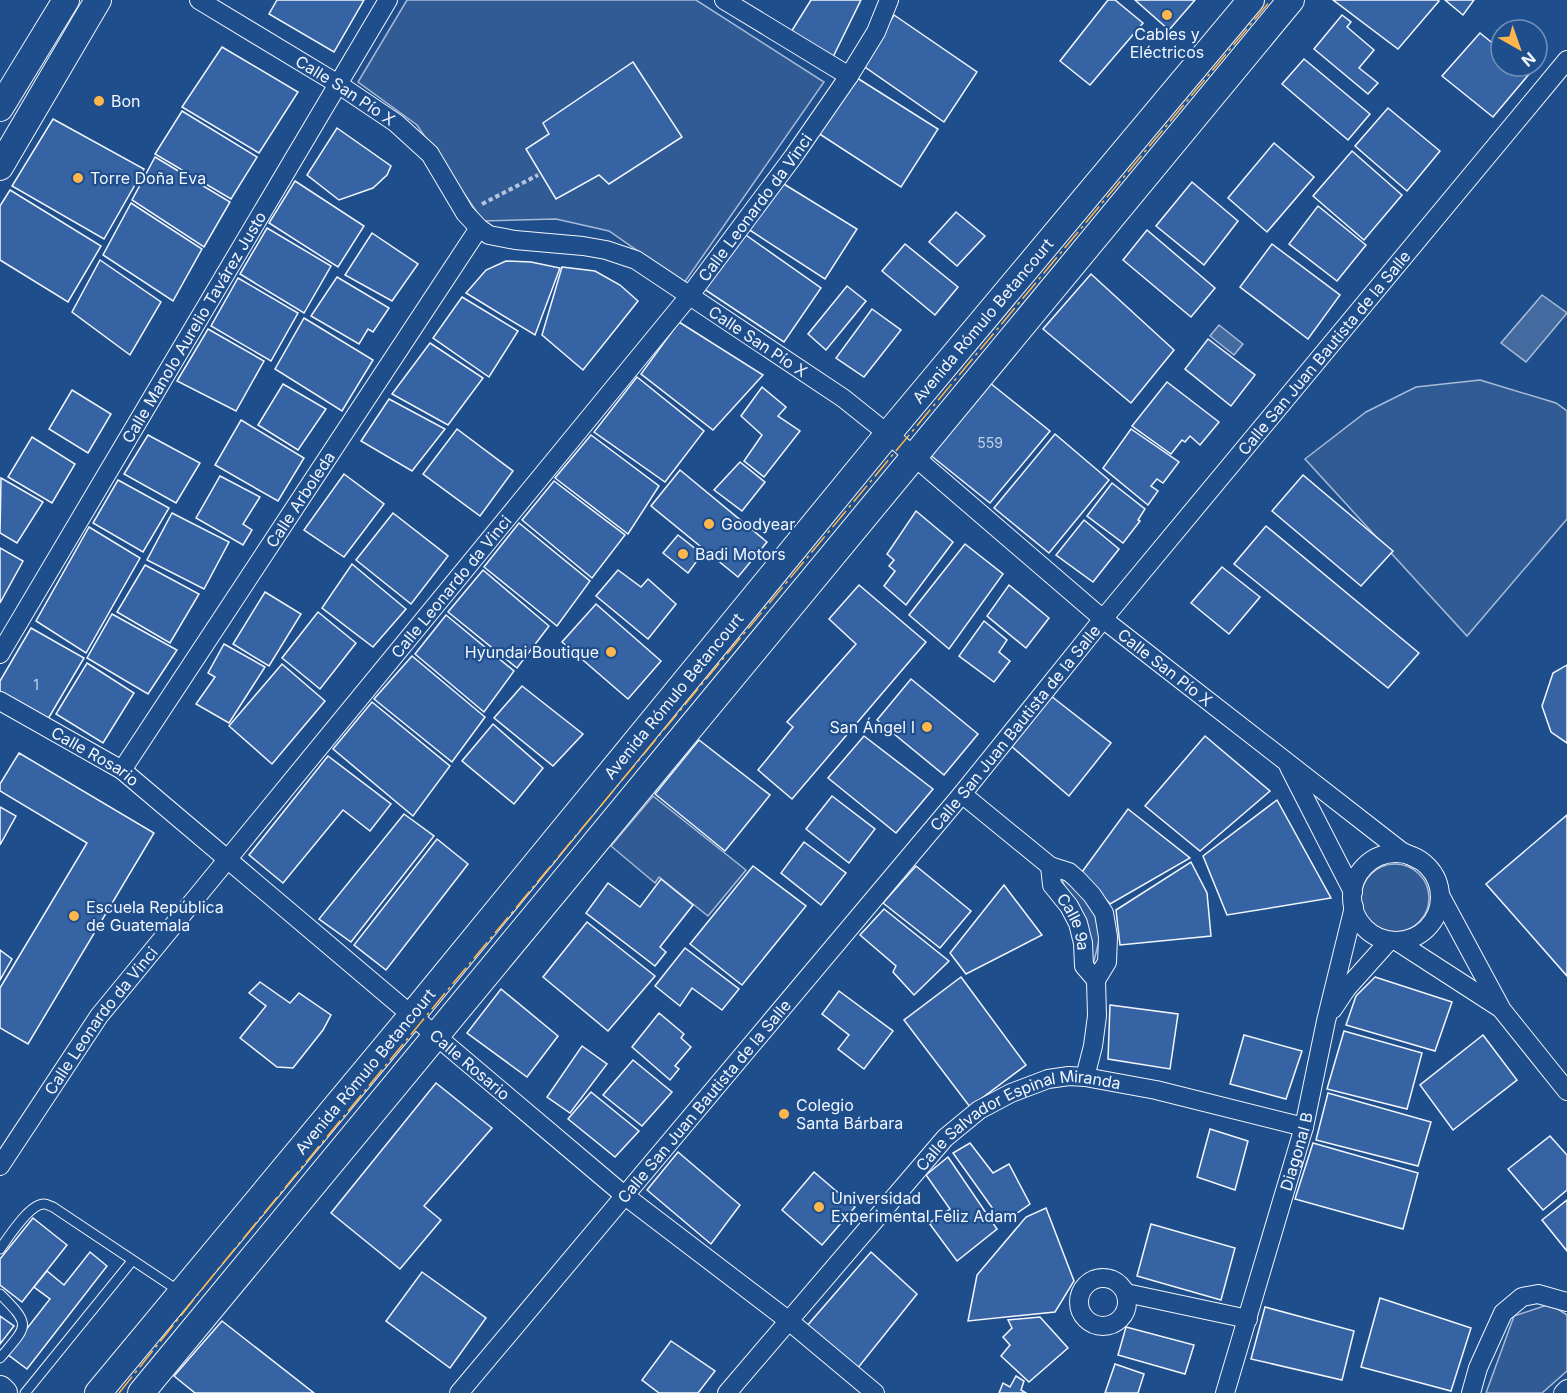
<svg xmlns="http://www.w3.org/2000/svg" width="1567" height="1393" viewBox="0 0 1567 1393" font-family="Inter,sans-serif">
<rect width="100%" height="100%" fill="#1f4e8c"/>
<g fill="#305b95" stroke="#a8bbd7" stroke-width="1.5">
<path d="M407 0H696L824 82 684 283 609 231 556 219 483 221 417 125 358 82Z"/>
<path d="M1480 380 1556 403 1567 411V519L1467 636 1305 459 1366 412 1416 387Z"/>
<path d="M653 796 746 870 708 916 659 877 655 883 611 846Z"/>
<circle cx="1395" cy="898" r="34"/>
<path d="M1060 875 1098 909 1100 937 1092 969 1080 924Z"/>
<path d="M1550 1304 1567 1315V1371L1542 1393H1486L1514 1316Z"/>
</g>
<g fill="#446ba0" stroke="#a8bbd7" stroke-width="1.5">
<path d="M1542 295 1567 313 1526 362 1501 343Z"/>
<path d="M1219 325 1243 344 1234 355 1210 336Z"/>
</g>
<g fill="#3563a3" stroke="#f2f6ff" stroke-width="1.5">
<path d="M277 0H364L334 52 269 14Z"/>
<path d="M811 0H861L832 59 791 32Z"/>
<path d="M1108 0H1115L1143 23 1090 85 1060 61Z"/>
<path d="M1135 0H1195L1169 30Z"/>
<path d="M1333 0H1438L1439 1 1398 49Z"/>
<path d="M1445 0H1474L1463 15Z"/>
<path d="M894 15 977 72 944 122 862 65Z"/>
<path d="M1342 15 1351 22 1347 27 1374 50 1359 68 1378 83 1368 94 1314 49Z"/>
<path d="M1480 33 1501 50V66H1521L1530 73 1493 117 1442 76Z"/>
<path d="M222 47 298 92 259 153 182 107Z"/>
<path d="M1304 59 1370 114 1348 140 1282 84Z"/>
<path d="M633 62 682 137 609 184 599 175 556 199 526 149 549 134 543 123Z"/>
<path d="M854 76 938 129 901 187 818 133Z"/>
<path d="M1388 108 1440 151 1407 191 1355 146Z"/>
<path d="M182 111 257 157 231 199 155 154Z"/>
<path d="M53 119 144 169 104 239 12 186Z"/>
<path d="M337 128 391 166 387 175 373 188 339 200 307 175Z"/>
<path d="M1274 143 1314 177 1267 232 1228 198Z"/>
<path d="M1352 151 1402 195 1364 240 1313 196Z"/>
<path d="M155 157 230 202 204 247 132 200Z"/>
<path d="M295 181 364 226 338 267 269 223Z"/>
<path d="M779 181 857 229 825 279 748 229Z"/>
<path d="M1192 182 1238 221 1204 265 1156 226Z"/>
<path d="M10 190 101 246 68 302 0 260V206Z"/>
<path d="M131 203 202 249 173 301 103 255Z"/>
<path d="M1318 206 1366 245 1337 281 1289 244Z"/>
<path d="M956 212 985 236 957 266 929 242Z"/>
<path d="M267 228 331 266 304 313 240 274Z"/>
<path d="M1147 230 1215 288 1191 317 1123 260Z"/>
<path d="M372 233 418 264 392 301 345 275Z"/>
<path d="M743 233 821 288 784 342 704 289Z"/>
<path d="M905 244 958 287 935 315 882 271Z"/>
<path d="M1272 244 1340 295 1308 339 1240 287Z"/>
<path d="M100 260 161 302 130 355 72 312Z"/>
<path d="M506 261 531 262 560 268 535 335 466 293 486 270Z"/>
<path d="M562 267 595 271 620 285 638 301 583 370 542 335Z"/>
<path d="M1091 274 1174 350 1131 403 1043 329Z"/>
<path d="M337 277 389 308 373 332 368 329 359 344 311 316Z"/>
<path d="M238 278 298 313 271 361 211 326Z"/>
<path d="M847 286 866 301 826 350 808 334Z"/>
<path d="M462 297 518 331 489 377 433 338Z"/>
<path d="M872 309 901 330 864 377 836 358Z"/>
<path d="M304 318 373 360 342 411 275 369Z"/>
<path d="M679 322 763 375 713 430 641 374Z"/>
<path d="M208 329 264 361 236 411 177 381Z"/>
<path d="M1208 339 1255 375 1231 406 1185 369Z"/>
<path d="M430 343 483 378 448 425 392 394Z"/>
<path d="M637 377 704 431 665 482 594 432Z"/>
<path d="M1167 382 1219 422 1200 445 1190 436 1185 442 1182 440 1171 454 1132 426Z"/>
<path d="M990 383 1050 431 990 503 929 454Z"/>
<path d="M283 384 326 409 298 450 258 425Z"/>
<path d="M762 387 786 407 778 416 800 431 764 477 744 461 762 435 741 416Z"/>
<path d="M72 390 111 414 88 453 49 429Z"/>
<path d="M389 399 445 429 412 471 361 441Z"/>
<path d="M241 420 304 458 278 501 215 465Z"/>
<path d="M457 429 513 471 480 516 423 474Z"/>
<path d="M1131 429 1179 462 1163 483 1157 479 1151 486 1158 491 1148 505 1103 468Z"/>
<path d="M1055 434 1109 480 1049 553 994 508Z"/>
<path d="M148 435 200 463 176 503 124 474Z"/>
<path d="M591 435 659 486 628 534 555 478Z"/>
<path d="M32 437 75 464 52 503 8 477Z"/>
<path d="M740 462 765 482 742 511 714 490Z"/>
<path d="M680 470 767 542 738 577 651 506Z"/>
<path d="M344 474 384 504 344 557 304 530Z"/>
<path d="M1303 475 1393 551 1361 586 1272 511Z"/>
<path d="M220 476 260 497 243 524 252 530 243 545 196 518Z"/>
<path d="M1 478 43 502 17 543 0 533Z"/>
<path d="M118 480 169 508 143 552 93 523Z"/>
<path d="M554 481 625 535 592 578 522 520Z"/>
<path d="M1112 483 1145 509 1138 520 1140 521 1123 543 1087 516Z"/>
<path d="M916 511 953 542 906 605 884 586 895 571 889 566 894 560 887 554Z"/>
<path d="M172 513 229 542 204 589 147 560Z"/>
<path d="M393 513 448 556 411 604 356 560Z"/>
<path d="M1084 520 1119 549 1093 582 1056 555Z"/>
<path d="M519 523 590 581 557 626 484 567Z"/>
<path d="M1266 526 1419 653 1388 688 1234 564Z"/>
<path d="M89 527 140 558 86 653 36 621Z"/>
<path d="M678 535 702 554 688 573 663 553Z"/>
<path d="M965 544 1003 574 949 649 909 615Z"/>
<path d="M0 548 23 561 0 603Z"/>
<path d="M352 564 406 609 373 647 322 608Z"/>
<path d="M145 565 199 594 170 643 117 612Z"/>
<path d="M1222 567 1260 597 1229 634 1191 603Z"/>
<path d="M483 570 549 626 517 668 448 612Z"/>
<path d="M618 570 641 587 648 579 676 604 648 639 596 596Z"/>
<path d="M859 585 926 642 792 799 758 770 793 727 787 722 856 644 829 619Z"/>
<path d="M1009 585 1049 618 1026 648 987 616Z"/>
<path d="M265 592 301 614 269 666 233 644Z"/>
<path d="M596 604 661 661 628 699 562 642Z"/>
<path d="M318 612 356 643 320 689 282 658Z"/>
<path d="M112 614 177 650 148 694 87 658Z"/>
<path d="M446 615 514 671 484 712 415 654Z"/>
<path d="M984 621 1007 640 999 652 1010 661 994 682 959 656Z"/>
<path d="M31 628 84 658 48 719 0 694V681Z"/>
<path d="M224 644 265 667 229 723 196 704 215 677 208 673Z"/>
<path d="M412 656 485 717 452 762 374 699Z"/>
<path d="M87 663 134 693 103 743 56 714Z"/>
<path d="M282 664 325 701 272 764 229 726Z"/>
<path d="M1567 665V743L1551 732 1542 706 1553 673Z"/>
<path d="M911 679 978 734 944 775 877 720Z"/>
<path d="M522 686 583 734 553 766 494 718Z"/>
<path d="M1051 696 1111 743 1069 796 1011 746Z"/>
<path d="M372 702 450 766 413 816 333 749Z"/>
<path d="M493 724 543 768 514 804 462 761Z"/>
<path d="M864 736 933 789 896 833 828 778Z"/>
<path d="M1205 736 1270 791 1200 851 1145 806Z"/>
<path d="M699 740 770 795 725 851 655 794Z"/>
<path d="M19 753 154 833 28 1044 0 1028V988L87 843 0 791V784Z"/>
<path d="M328 756 391 804 370 831 343 810 283 883 249 855Z"/>
<path d="M832 796 875 829 849 863 806 829Z"/>
<path d="M1277 800 1331 898 1227 915 1203 856Z"/>
<path d="M0 807 16 816 0 845Z"/>
<path d="M1128 809 1190 858 1110 904 1082 872Z"/>
<path d="M404 814 434 836 351 942 319 919Z"/>
<path d="M1567 815V976L1486 884Z"/>
<path d="M437 839 468 864 386 970 354 945Z"/>
<path d="M804 842 846 873 821 905 781 873Z"/>
<path d="M1191 862 1207 893 1211 936 1120 945 1116 910Z"/>
<path d="M753 866 806 906 742 985 690 944Z"/>
<path d="M916 866 971 911 940 948 883 903Z"/>
<path d="M661 879 693 905 660 947 666 952 655 966 586 913 608 883 640 907Z"/>
<path d="M1004 885 1042 935 966 974 950 953Z"/>
<path d="M884 909 949 961 914 995 893 972 896 966 860 935Z"/>
<path d="M587 922 655 976 608 1031 543 977Z"/>
<path d="M685 948 739 989 722 1010 692 988 680 1006 655 986Z"/>
<path d="M0 950 12 959 0 980Z"/>
<path d="M961 977 1026 1065 970 1107 904 1020Z"/>
<path d="M1375 977 1452 1002 1435 1051 1346 1025 1356 996Z"/>
<path d="M260 982 290 1003 299 993 331 1015 323 1030 293 1068 277 1067 240 1038 266 1006 249 993Z"/>
<path d="M501 989 558 1036 527 1077 467 1033Z"/>
<path d="M839 991 893 1031 864 1069 838 1049 849 1035 822 1014Z"/>
<path d="M1110 1005 1178 1014 1170 1069 1108 1059Z"/>
<path d="M659 1013 684 1034 681 1038 691 1047 675 1066 679 1069 670 1080 632 1047Z"/>
<path d="M1344 1031 1422 1053 1407 1109 1327 1089Z"/>
<path d="M1244 1035 1302 1051 1286 1099 1230 1084Z"/>
<path d="M1483 1035 1517 1080 1453 1130 1420 1085Z"/>
<path d="M582 1046 607 1064 570 1113 547 1097Z"/>
<path d="M633 1060 672 1092 642 1126 603 1095Z"/>
<path d="M436 1083 492 1128 424 1206 441 1220 400 1269 331 1213Z"/>
<path d="M591 1092 639 1131 615 1157 568 1119Z"/>
<path d="M1328 1093 1431 1122 1418 1166 1316 1140Z"/>
<path d="M1210 1129 1248 1141 1235 1190 1197 1177Z"/>
<path d="M1550 1136 1567 1155V1190L1543 1210 1508 1169Z"/>
<path d="M970 1143 993 1173 1009 1164 1030 1204 1003 1223 953 1153Z"/>
<path d="M1313 1143 1418 1173 1403 1229 1295 1199Z"/>
<path d="M678 1152 740 1205 711 1244 647 1190Z"/>
<path d="M948 1157 997 1229 957 1261 929 1223 950 1209 926 1175Z"/>
<path d="M814 1172 855 1207 822 1245 782 1210Z"/>
<path d="M1567 1200V1251L1542 1220Z"/>
<path d="M1046 1208 1074 1281 1055 1312 968 1321 977 1275 1026 1217Z"/>
<path d="M33 1218 67 1245 22 1302 0 1285V1259Z"/>
<path d="M1151 1224 1235 1248 1221 1300 1137 1276Z"/>
<path d="M90 1252 107 1266 27 1369 7 1354 50 1299 34 1287 47 1271 64 1285Z"/>
<path d="M871 1252 917 1294 857 1369 806 1327Z"/>
<path d="M422 1272 486 1318 450 1368 386 1321Z"/>
<path d="M1380 1298 1471 1328 1451 1391 1361 1367Z"/>
<path d="M1265 1307 1354 1331 1342 1380 1251 1359Z"/>
<path d="M0 1316 14 1326 0 1344Z"/>
<path d="M1040 1317 1068 1348 1029 1382 1001 1356 1010 1345 1003 1337 1012 1328 1008 1320Z"/>
<path d="M222 1321 314 1393H195L174 1376Z"/>
<path d="M1126 1327 1194 1345 1185 1374 1118 1355Z"/>
<path d="M671 1341 715 1371 698 1393H659L642 1380Z"/>
<path d="M1115 1364 1144 1374 1138 1393H1105Z"/>
<path d="M1016 1376 1024 1381 1021 1390 1026 1393H999L1003 1383 1010 1387Z"/>
</g>
<g fill="none" stroke-linecap="round" stroke-linejoin="round">
<defs>
<g id="lane">
<path d="M0 1249C8 1238 29 1204 44 1204 47 1204 50 1206 53 1207L179 1291"/>
<path d="M0 1294C32 1326 28 1325 0 1358"/>
<path d="M25 1393 132 1261"/>
</g>
<g id="street">
<path id="s1" d="M199 0 338 84 396 123 430 154 465 213 479 228 489 235 515 240 583 246 606 250 636 260 843 398 888 434 1103 619 1401 851 1419 860"/>
<path d="M724 0 849 76"/>
<path id="s2" d="M0 654 388 0"/>
<path id="s3" d="M0 701 122 770 624 1195 789 1321 875 1393"/>
<path d="M1289 767 1353 892"/>
<path id="s4" d="M122 770 479 228"/>
<path d="M962 794 1050 866 1069 872 1077 879 1092 895 1104 913 1108 937 1107 962 1096 980 1097 1016 1093 1046 1085 1077"/>
<circle cx="1396" cy="897" r="44"/>
<path id="s5" d="M1050 866 1052 885 1069 906 1078 923 1083 943 1084 966 1096 980"/>
<path d="M1440 895 1502 1010 1567 1091"/>
<path d="M1398 942 1500 1008"/>
<path d="M1333 1009 1347 988 1389 941"/>
<path id="s6" d="M0 1166 99 1016 690 295 793 157 849 76 876 32 889 0"/>
<circle cx="1103" cy="1302" r="24"/>
<path d="M1126 1293 1248 1319"/>
<path id="s7" d="M459 1393 962 794 1103 619 1567 60"/>
<path id="s8" d="M727 1393 945 1138 979 1110 1011 1093 1048 1079 1069 1076 1085 1077 1156 1090 1304 1127"/>
<path id="s9" d="M1225 1393 1304 1127 1326 1021 1354 907"/>
<path d="M1471 1393 1478 1368 1503 1313 1522 1297 1538 1294 1567 1302"/>
<path d="M1563 1393 1567 1389"/>
</g>
<g id="secondary">
<path d="M0 108 66 0"/>
<path d="M0 167 98 0"/>
<path d="M0 1389 4 1393"/>
<path id="s10" d="M98 1393 412 1015 888 434 1251 0"/>
<path d="M141 1393 1291 0"/>
</g>
</defs>
<use href="#lane" stroke="#f2f6ff" stroke-width="11"/>
<use href="#street" stroke="#f2f6ff" stroke-width="20"/>
<use href="#secondary" stroke="#f2f6ff" stroke-width="28"/>
<path stroke="#b3c4dc" stroke-width="4" stroke-dasharray="4.5 3" stroke-linecap="butt" d="M482 204 538 175"/>
<use href="#lane" stroke="#1f4e8c" stroke-width="9"/>
<use href="#street" stroke="#1f4e8c" stroke-width="18"/>
<use href="#secondary" stroke="#1f4e8c" stroke-width="26"/>
<path stroke="#ffb74d" stroke-width="1.5" stroke-dasharray="21 4.5 3 4.5" stroke-linecap="butt" d="M119 1393 219 1268 455 981 1271 0"/>
</g>
<g fill="#ffb74d" stroke="#1f4e8c" stroke-width="2">
<circle cx="1167" cy="15" r="6"/>
<circle cx="99" cy="101" r="6"/>
<circle cx="78" cy="178" r="6"/>
<circle cx="709" cy="524" r="6"/>
<circle cx="683" cy="554" r="6"/>
<circle cx="611" cy="652" r="6"/>
<circle cx="927" cy="727" r="6"/>
<circle cx="74" cy="916" r="6"/>
<circle cx="784" cy="1114" r="6"/>
<circle cx="819" cy="1207" r="6"/>
</g>
<g text-anchor="middle" stroke-width="4.5" stroke-linejoin="round" paint-order="stroke">
<g font-size="14" fill="#c3d1e8">
<text x="990" y="448">559</text>
<text x="36" y="690">1</text>
</g>
<g font-size="16" fill="#f2f6ff" stroke="#1f4e8c" text-anchor="start">
<text x="1167" y="40" text-anchor="middle">Cables y<tspan x="1167" dy="18">Eléctricos</tspan></text>
<text x="111" y="107">Bon</text>
<text x="90" y="184">Torre Doña Eva</text>
<text x="721" y="530">Goodyear</text>
<text x="695" y="560">Badi Motors</text>
<text x="599" y="658" text-anchor="end">Hyundai Boutique</text>
<text x="915" y="733" text-anchor="end">San Ángel I</text>
<text x="86" y="913">Escuela República<tspan x="86" dy="18">de Guatemala</tspan></text>
<text x="796" y="1111">Colegio<tspan x="796" dy="18">Santa Bárbara</tspan></text>
<text x="831" y="1204">Universidad<tspan x="831" dy="18">Experimental Feliz Adam</tspan></text>
</g>
<g font-size="16" fill="#f2f6ff" stroke="#1f4e8c">
<text dy="6" stroke="none"><textPath href="#s1" startOffset="172">Calle San Pío X</textPath></text>
<text dy="6" stroke="none"><textPath href="#s6" startOffset="1221">Calle Leonardo da Vinci</textPath></text>
<text dy="6" stroke="none"><textPath href="#s10" startOffset="1390">Avenida Rómulo Betancourt</textPath></text>
<text dy="6" stroke="none"><textPath href="#s2" startOffset="380">Calle Manolo Aurelio Tavárez Justo</textPath></text>
<text dy="6" stroke="none"><textPath href="#s1" startOffset="676">Calle San Pío X</textPath></text>
<text dy="6" stroke="none"><textPath href="#s7" startOffset="1353">Calle San Juan Bautista de la Salle</textPath></text>
<text dy="6" stroke="none"><textPath href="#s4" startOffset="324">Calle Arboleda</textPath></text>
<text dy="6" stroke="none"><textPath href="#s6" startOffset="735">Calle Leonardo da Vinci</textPath></text>
<text dy="6" stroke="none"><textPath href="#s1" startOffset="1198">Calle San Pío X</textPath></text>
<text dy="6" stroke="none"><textPath href="#s10" startOffset="904">Avenida Rómulo Betancourt</textPath></text>
<text dy="6" stroke="none"><textPath href="#s7" startOffset="867">Calle San Juan Bautista de la Salle</textPath></text>
<text dy="6" stroke="none"><textPath href="#s3" startOffset="110">Calle Rosario</textPath></text>
<text dy="6" stroke="none"><textPath href="#s5" startOffset="63">Calle 9a</textPath></text>
<text dy="6" stroke="none"><textPath href="#s6" startOffset="177">Calle Leonardo da Vinci</textPath></text>
<text dy="6" stroke="none"><textPath href="#s3" startOffset="596">Calle Rosario</textPath></text>
<text dy="6" stroke="none"><textPath href="#s10" startOffset="418">Avenida Rómulo Betancourt</textPath></text>
<text dy="6" stroke="none"><textPath href="#s7" startOffset="381">Calle San Juan Bautista de la Salle</textPath></text>
<text dy="6" stroke="none"><textPath href="#s8" startOffset="412">Calle Salvador Espinal Miranda</textPath></text>
<text dy="6" stroke="none"><textPath href="#s9" startOffset="252">Diagonal B</textPath></text>
</g>
</g>
<g transform="translate(1519 48) rotate(140)"><circle r="28" fill="#1f4e8c" stroke="#7391ba" stroke-width="1.5"/>
<path d="M0-4.5L10 22L0 15L-10 22Z" fill="#ffb74d"/>
<text y="-9" font-size="16" font-weight="bold" text-anchor="middle" fill="#f2f6ff">N</text>
</g>
</svg>
